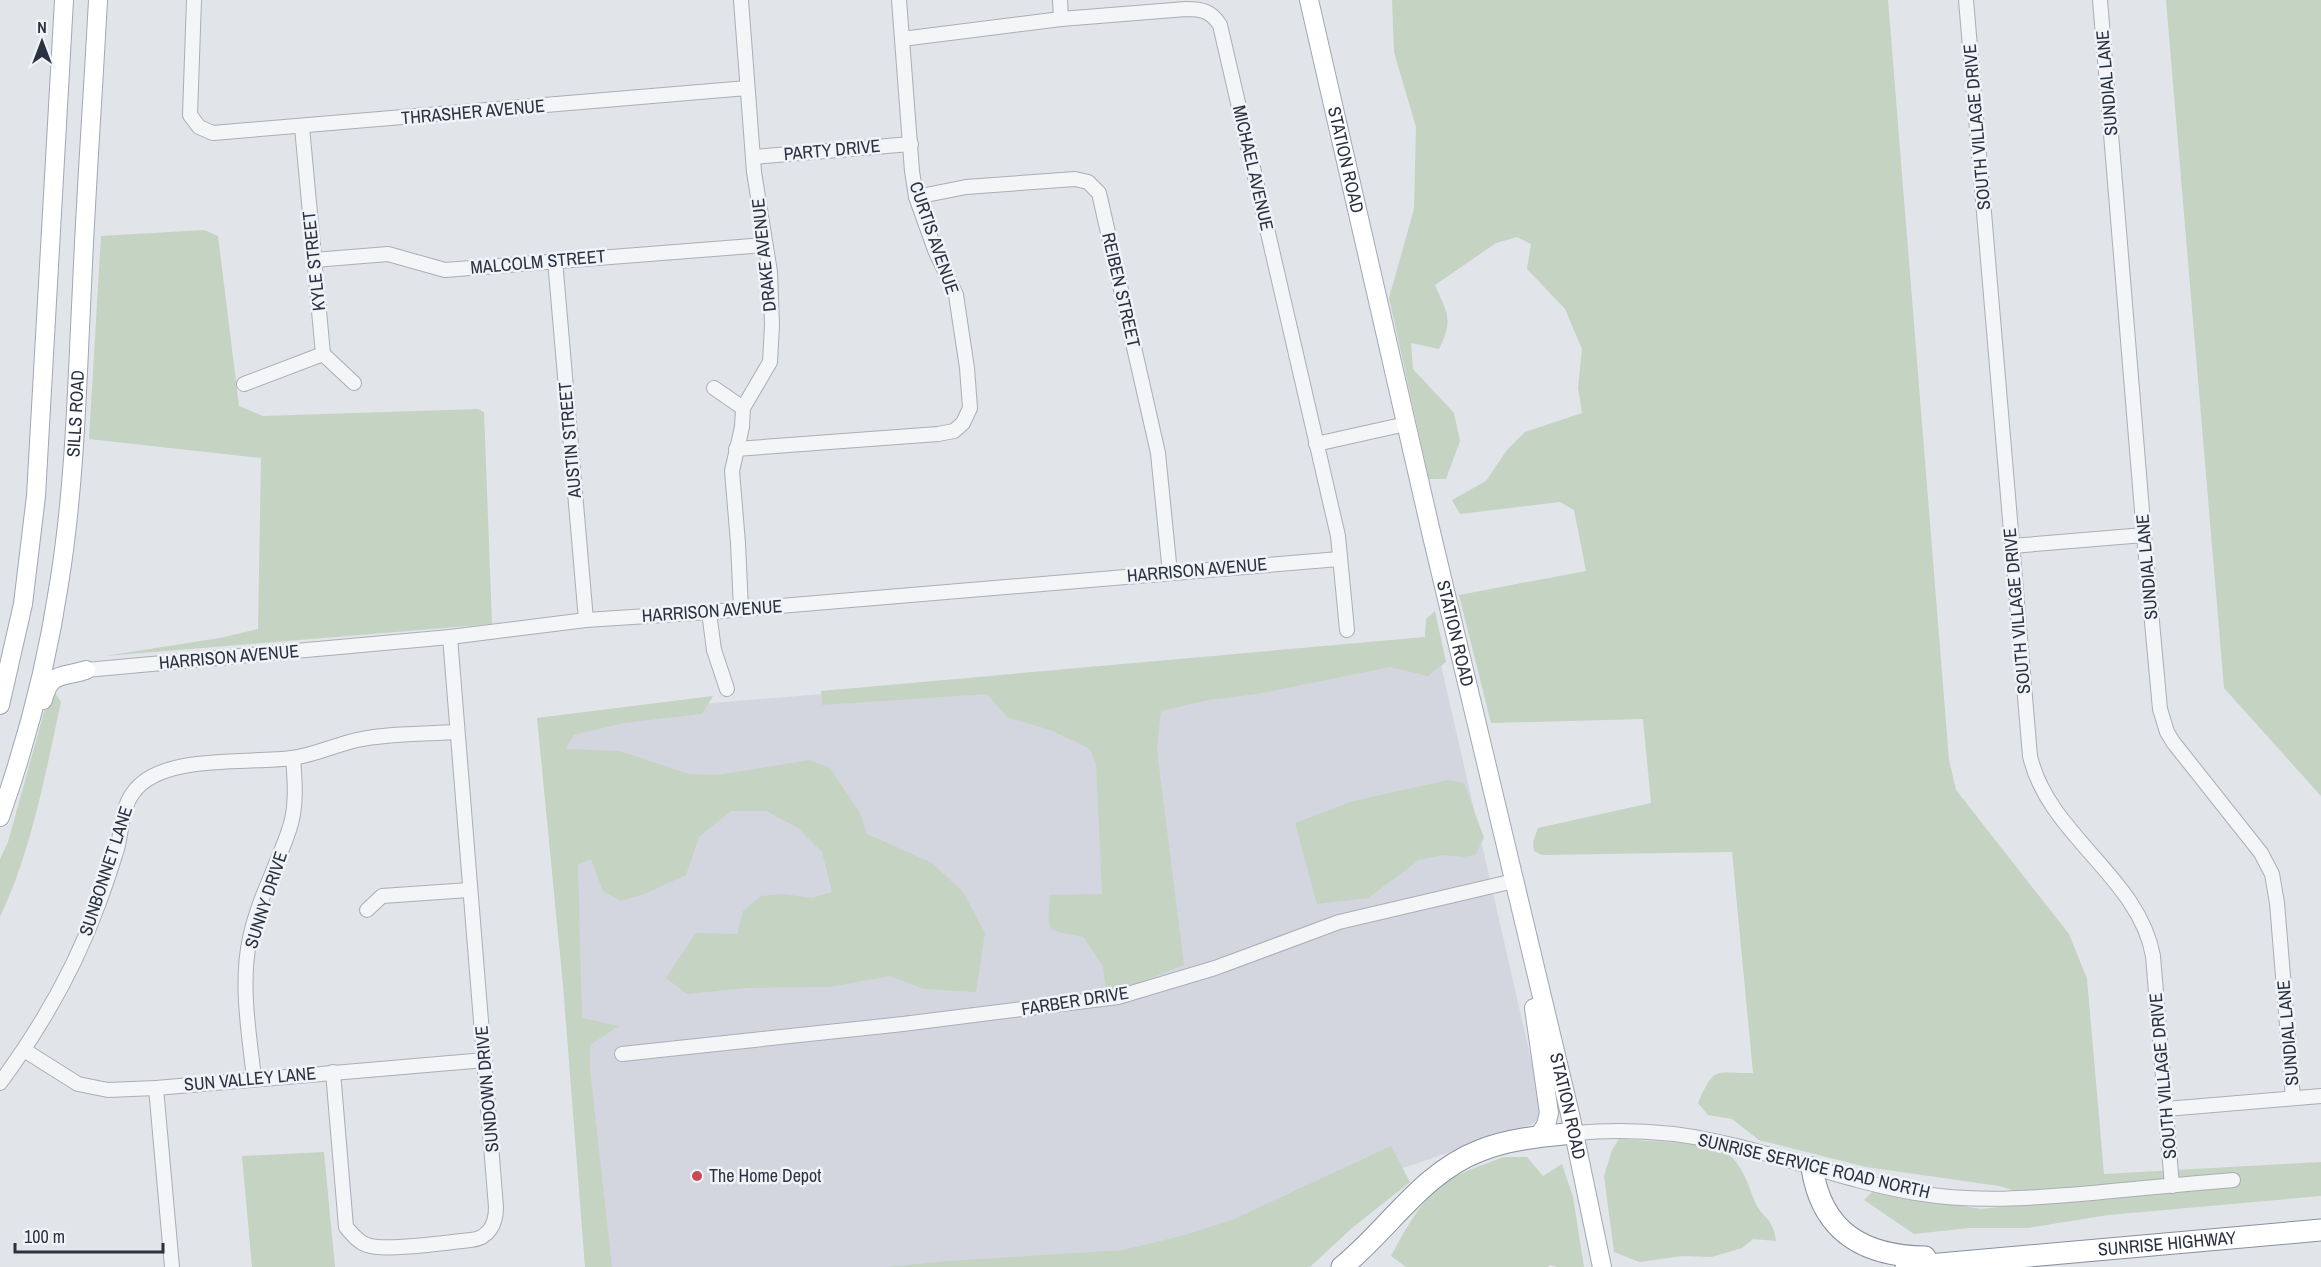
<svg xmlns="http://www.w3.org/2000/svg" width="2321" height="1267" viewBox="0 0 2321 1267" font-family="'Archivo Narrow',sans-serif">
<rect width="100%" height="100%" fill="#e1e4e9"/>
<path fill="#d3d6de" d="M1436 643 1540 1099V1118L1532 1124 1125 1263 1065 1267H606L545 717Z"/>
<g fill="#c5d3c2">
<path d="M1392 0H1888L1949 760 1956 790 2069 934 2087 979 2104 1174 2321 1162V1196L2108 1215 2028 1228H1969L1914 1234 1864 1200 1873 1191 1981 1209 2052 1201 1999 1186 1866 1167 1759 1140 1732 1119 1708 1115 1698 1103C1715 1064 1715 1074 1753 1073L1732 852 1542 855 1534 851 1533 842 1538 828 1651 803 1643 719 1491 723 1459 595 1586 571 1574 510 1560 502 1460 514 1452 500 1486 481 1507 450 1525 432 1582 413 1578 388 1582 349 1565 309 1527 269 1531 244 1517 237 1496 243 1435 285C1447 313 1454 319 1439 349L1411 343 1413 369 1454 413 1460 441 1446 479H1429L1389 298 1414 209 1416 127 1394 52Z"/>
<path d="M2166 0H2321V796L2224 688Z"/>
<path d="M204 230 218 236 239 406 263 416 478 409 484 412 492 624 105 656 220 638 258 629 261 458 89 439 101 236Z"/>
<path d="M1435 611 1446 662 1428 676 1390 667 1258 694 1208 700 1161 711 1157 750 1184 965 1141 982 1106 990 1103 966 1083 937C1045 929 1047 935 1050 895L1102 894 1096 764 1090 749 1053 731 1007 717 987 694 822 705 821 691 1425 637 1426 619Z"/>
<path d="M51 687 61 702C45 775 32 849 0 917V859L8 842Z"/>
<path d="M713 696 702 714 623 723 574 735 565 749 620 751 689 774 717 775 810 760 830 768 860 813 867 834 932 863 963 892 985 933 976 992 924 989 890 976 830 987 745 988 687 994 666 978 696 933 737 934 743 911 761 896 782 894 812 898 832 892 822 852 798 828 766 811H731L699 837 686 875 644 894 621 901 603 891 591 859 578 865 582 1018 619 1026 590 1045V1069L612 1267H585L563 985 537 718Z"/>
<path d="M1448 780 1464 783 1484 838 1475 855 1463 857 1443 855 1419 860 1368 898 1317 904 1295 823 1353 801Z"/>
<path d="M1619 1139C1638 1141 1712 1142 1724 1151 1742 1163 1748 1184 1755 1202 1763 1220 1773 1216 1776 1241L1753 1239 1742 1248 1711 1257 1683 1256 1639 1262 1614 1252 1604 1176 1612 1150Z"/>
<path d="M1391 1146 1410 1182 1352 1228 1310 1267H887L949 1261 1123 1250 1181 1236 1232 1220Z"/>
<path d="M324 1152 335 1267H252L242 1156Z"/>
<path d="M1503 1157H1527L1543 1176 1562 1164 1573 1197 1584 1267H1557L1550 1265 1548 1267H1406L1391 1256C1407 1227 1421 1198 1451 1179 1466 1170 1486 1164 1503 1157Z"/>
</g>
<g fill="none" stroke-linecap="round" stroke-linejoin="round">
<defs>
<g id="minor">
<path d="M194 0 190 115 199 127 213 133 747 88"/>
<path d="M741 0 754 172 770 272 772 325 770 362 743 408 742 427 732 471 738 543 741 609"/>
<path d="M1060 0 1061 19"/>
<path d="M1966 0 2030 756C2048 835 2139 877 2153 956L2172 1186"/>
<path d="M2100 0 2144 535 2160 709 2167 732 2173 742 2261 853 2272 874 2277 903 2293 1098"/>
<path d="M902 39 1061 19 1186 9C1202 9 1211 11 1220 25L1338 536 1347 630"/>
<path d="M302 127 323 354 354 383"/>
<path d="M754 157 911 144"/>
<path d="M916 197 966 187 1075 179 1088 182 1099 193 1158 453 1170 573"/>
<path d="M314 260 388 254 445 270 765 245"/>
<path d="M555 260 586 620"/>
<path d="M244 384 323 354"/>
<path d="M714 388 743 408"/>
<path d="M1316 444 1406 424"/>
<path d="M736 449 938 434 954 431 963 423 970 408 967 368 956 295 935 250 916 197 912 171 899 0"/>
<path d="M2012 546 2144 535"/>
<path d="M709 612 714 650 727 689"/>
<path d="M86 670 450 637 586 620 709 612 1339 559"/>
<path d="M367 910 382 896 469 890"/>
<path d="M24 1050 78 1084 108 1090 156 1088 485 1060"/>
<path d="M622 1054 903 1024 1118 997 1215 968 1339 922 1514 881"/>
<path d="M333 1072 346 1227C352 1234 358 1242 367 1245 385 1252 449 1242 471 1240 489 1238 496 1224 496 1207L450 637"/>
<path d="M254 1078C249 1033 240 983 250 938 258 900 277 866 289 830 297 808 295 781 293 758"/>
<path d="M0 1083C40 1029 75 968 98 905 105 887 111 868 117 849 122 831 121 809 133 793 160 753 249 764 292 758 315 755 335 745 357 740 390 733 424 734 457 732"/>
<path d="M156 1088 172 1267"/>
<path d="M2166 1109 2321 1096"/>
<path d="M1574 1133C1621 1129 1672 1131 1719 1142 1785 1156 1849 1182 1916 1193 1976 1203 2034 1198 2093 1193 2140 1188 2187 1184 2233 1180"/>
</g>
<g id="major">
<path id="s1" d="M1309 0 1431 532 1570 1114 1602 1267"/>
<path d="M43 700C50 671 62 678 86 670"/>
<path d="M0 705 23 604 36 496 64 0"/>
<path id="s2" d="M0 817C27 741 47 664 59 584 75 486 77 385 82 286 86 190 93 95 98 0"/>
<path d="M1534 1008 1549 1113 1546 1125 1537 1138"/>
</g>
<g id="highway">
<path d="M1812 1168C1822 1232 1863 1256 1925 1257"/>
<path d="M1342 1267C1388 1230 1422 1173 1479 1151 1508 1139 1543 1136 1574 1133"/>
<path id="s3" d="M1906 1267 2321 1230"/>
</g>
</defs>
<use href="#minor" stroke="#aaaeb6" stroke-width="16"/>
<use href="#major" stroke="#a0a7b4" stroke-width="20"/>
<use href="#highway" stroke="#88909f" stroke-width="23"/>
<use href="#minor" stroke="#f3f5f7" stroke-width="14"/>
<use href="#major" stroke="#fff" stroke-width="18"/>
<use href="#highway" stroke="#fff" stroke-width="21"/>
</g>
<circle fill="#ca4956" stroke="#f0f3f7" stroke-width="2" cx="697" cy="1176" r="6"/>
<g text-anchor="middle" stroke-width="5" stroke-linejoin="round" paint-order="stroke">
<g font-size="18" fill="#2a3140" stroke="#f0f3f7">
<text transform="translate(2107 83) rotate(-95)" y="6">SUNDIAL LANE</text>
<text transform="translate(473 112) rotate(-5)" y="6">THRASHER AVENUE</text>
<text transform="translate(1977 127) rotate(-95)" y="6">SOUTH VILLAGE DRIVE</text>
<text transform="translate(832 150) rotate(-5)" y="6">PARTY DRIVE</text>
<text dy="6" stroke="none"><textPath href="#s1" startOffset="164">STATION ROAD</textPath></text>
<text transform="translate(1253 168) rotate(77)" y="6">MICHAEL AVENUE</text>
<text transform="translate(934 238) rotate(71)" y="6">CURTIS AVENUE</text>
<text transform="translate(764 255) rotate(-96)" y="6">DRAKE AVENUE</text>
<text transform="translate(314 261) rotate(-96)" y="6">KYLE STREET</text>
<text transform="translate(538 262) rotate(-5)" y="6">MALCOLM STREET</text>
<text transform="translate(1121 290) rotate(77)" y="6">REIBEN STREET</text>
<text dy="6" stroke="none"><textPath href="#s2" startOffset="412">SILLS ROAD</textPath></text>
<text transform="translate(570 440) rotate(-95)" y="6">AUSTIN STREET</text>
<text transform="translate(2147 567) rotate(-95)" y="6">SUNDIAL LANE</text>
<text transform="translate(1197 570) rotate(-5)" y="6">HARRISON AVENUE</text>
<text transform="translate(712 611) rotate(-4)" y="6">HARRISON AVENUE</text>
<text transform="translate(2017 611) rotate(-95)" y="6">SOUTH VILLAGE DRIVE</text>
<text dy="6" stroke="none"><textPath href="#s1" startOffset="650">STATION ROAD</textPath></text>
<text transform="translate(229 657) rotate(-5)" y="6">HARRISON AVENUE</text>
<text transform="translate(106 871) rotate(-72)" y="6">SUNBONNET LANE</text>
<text transform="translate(266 900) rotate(-72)" y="6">SUNNY DRIVE</text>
<text transform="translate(1075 1001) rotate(-9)" y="6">FARBER DRIVE</text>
<text transform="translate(2288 1033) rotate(-95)" y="6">SUNDIAL LANE</text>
<text transform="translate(2163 1076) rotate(-95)" y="6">SOUTH VILLAGE DRIVE</text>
<text transform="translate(250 1079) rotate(-5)" y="6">SUN VALLEY LANE</text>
<text transform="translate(487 1089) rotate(-95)" y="6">SUNDOWN DRIVE</text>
<text dy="6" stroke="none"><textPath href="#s1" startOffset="1136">STATION ROAD</textPath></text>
<text transform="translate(1814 1166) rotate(13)" y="6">SUNRISE SERVICE ROAD NORTH</text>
<text dy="6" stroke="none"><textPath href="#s3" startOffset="262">SUNRISE HIGHWAY</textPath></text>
</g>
<g font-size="18" fill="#2a3140" stroke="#f0f3f7" text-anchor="start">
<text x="709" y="1182">The Home Depot</text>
</g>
</g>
<g transform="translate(42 42)" stroke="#f0f3f7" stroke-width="4.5" paint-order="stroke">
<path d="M0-4.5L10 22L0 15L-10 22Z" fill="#2a3140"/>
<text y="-9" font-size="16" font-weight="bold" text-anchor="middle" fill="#2a3140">N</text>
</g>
<path d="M15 1243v9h148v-9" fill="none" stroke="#2a3140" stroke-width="3"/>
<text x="24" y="1243" font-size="18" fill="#2a3140" stroke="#f0f3f7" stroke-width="4.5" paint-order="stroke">100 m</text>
</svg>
